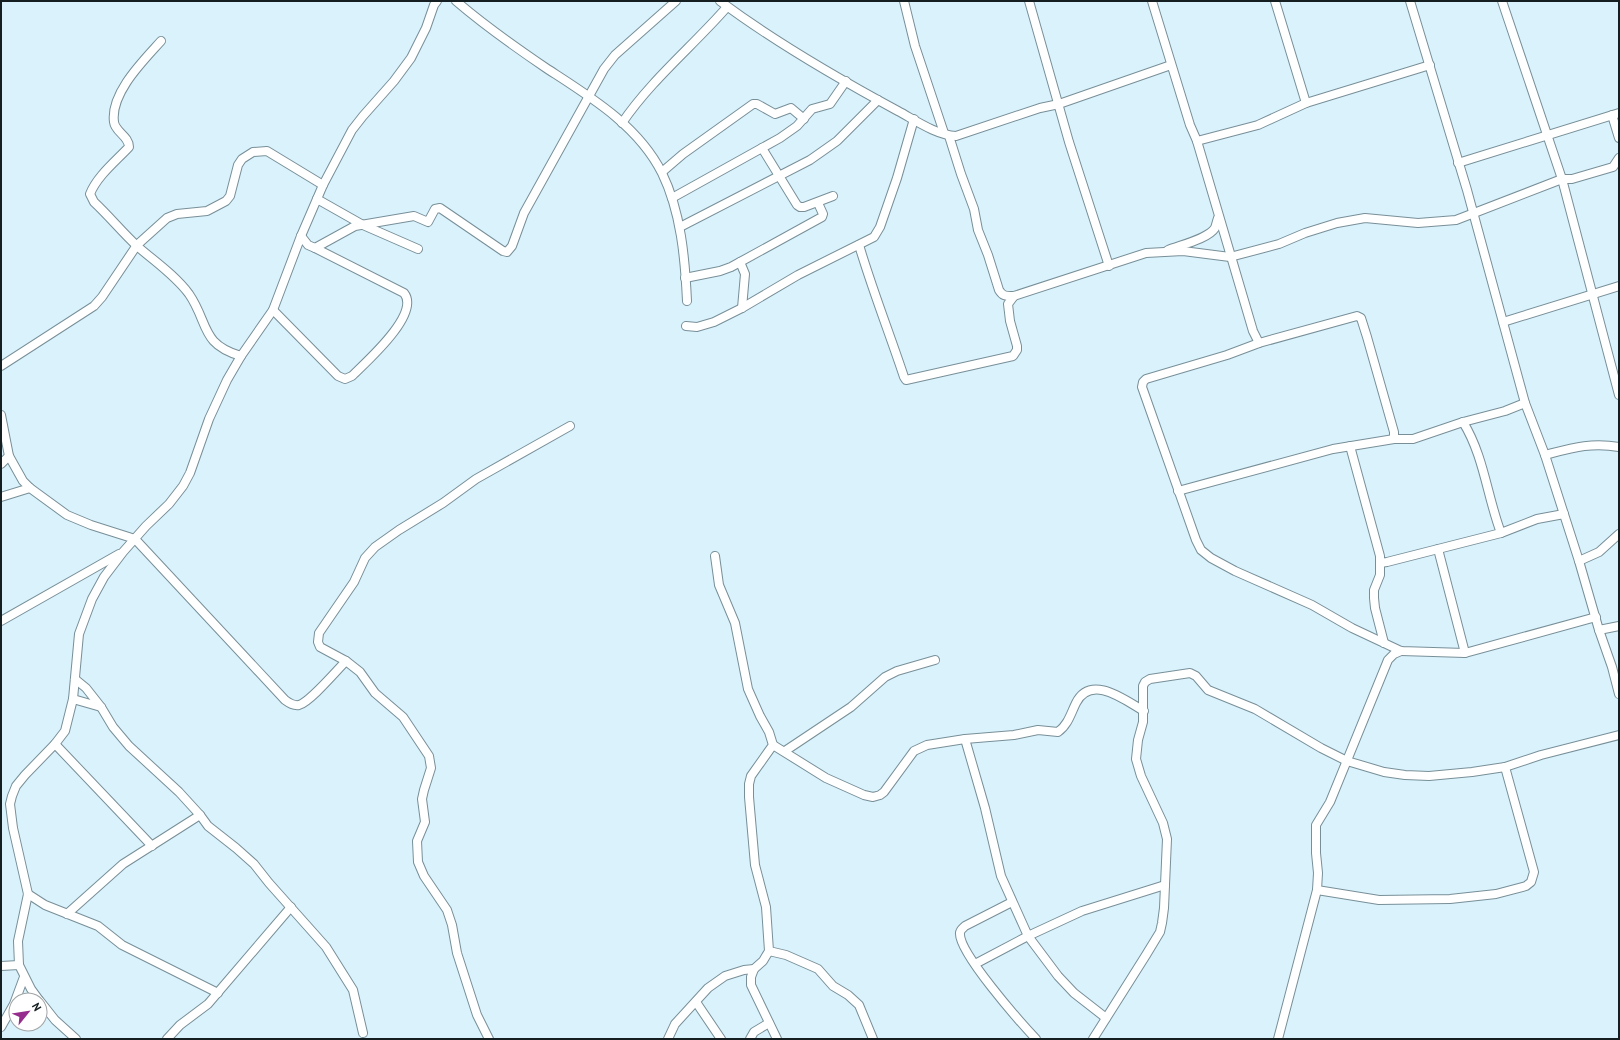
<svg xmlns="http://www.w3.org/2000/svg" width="1620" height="1040" viewBox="0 0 1620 1040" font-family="'PT Sans',sans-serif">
<rect width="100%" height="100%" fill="#d9f2fc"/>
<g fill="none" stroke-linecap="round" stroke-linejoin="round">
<defs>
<g id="minor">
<path d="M456 1C484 25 515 47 546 68 589 96 638 125 662 173 681 212 685 258 687 301"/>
<path d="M720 1C776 43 837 78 898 111 915 120 936 135 956 136L1040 108 1059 104 1171 65"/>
<path d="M904 1 915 46 944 133"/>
<path d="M1029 1 1069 142 1109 266"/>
<path d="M1152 1 1190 125 1197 141 1253 331 1259 343"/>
<path d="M1275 1 1306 103"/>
<path d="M1410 1 1467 190 1525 403 1545 455 1579 561 1599 630 1612 667 1619 694"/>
<path d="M1502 1 1562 179 1619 395"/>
<path d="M161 41C144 60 110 93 114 122 115 132 129 136 129 147 116 161 97 176 90 194L94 202C109 216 122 232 137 246 154 261 175 275 189 294 209 323 200 344 241 356"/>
<path d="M1612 115 1619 138"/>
<path d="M622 123C652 79 693 46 727 7"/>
<path d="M949 136 961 174 974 209 978 230 988 255 999 290C1003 297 1007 296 1014 296L1146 253 1183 251 1230 257 1279 244 1305 233 1337 223 1365 218 1418 223 1456 220 1562 179H1572L1613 167 1619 158"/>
<path d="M1197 141 1258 125 1306 103 1430 65"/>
<path d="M762 148 797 205 800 207H804L833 196"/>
<path d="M1458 163 1619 113"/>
<path d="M662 172 683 154 753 104H757L775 114 791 108 804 119"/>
<path d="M672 198 780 138 797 126 812 109 830 104 846 81"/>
<path d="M317 199 363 225 418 249"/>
<path d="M680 227 810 160 837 141 878 100"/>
<path d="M301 236 308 245 315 248 355 226 414 216 428 222 435 209 440 208 503 251 507 252 512 246 524 213 604 69 615 55 676 1"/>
<path d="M859 245C872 289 889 332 904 377L906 380 1013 356 1017 350V346L1010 321 1008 304 1014 296"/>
<path d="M1168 250C1180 245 1208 239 1215 228 1216 225 1217 221 1218 218"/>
<path d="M740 262 745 274 742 308"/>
<path d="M685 278 720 271 731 267 822 217 823 214 818 203"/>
<path d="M273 310 338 376 345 379 352 376C366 362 421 314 404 293L315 248"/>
<path d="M1503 322 1619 286"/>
<path d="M686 326 697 327 714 322 742 308 798 275 874 237 880 227 897 178 914 119"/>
<path d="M1 366 94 306 102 297 137 245 167 218 177 214 207 211 226 201 230 196 238 165 242 159 253 152 267 151 323 185"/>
<path d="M1 415 9 456 23 481 30 488 67 515 91 525 135 539 285 700C289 703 294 706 299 705 310 702 337 670 346 661"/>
<path d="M1463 422C1484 456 1487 496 1501 533"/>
<path d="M1394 439V432L1367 337 1361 318 1357 316 1259 343 1227 355 1146 379 1143 382 1142 387 1196 540 1201 550 1211 558 1235 571 1312 605 1352 628 1401 651 1465 653 1596 617"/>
<path d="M1350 446 1380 556V575L1374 590V598L1375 608 1384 643"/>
<path d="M1545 455C1572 448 1591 442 1619 447"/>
<path d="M1 464 9 456"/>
<path d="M1178 491 1333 449 1394 439H1413L1463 422 1505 411 1525 403"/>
<path d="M1 497 30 488"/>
<path d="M1438 549 1465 653"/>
<path d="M715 556 719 585 735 623 748 689 760 716 769 732 773 745 751 776 749 784V797L755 865 766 907 769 951 763 961 754 969 751 977V985L777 1039"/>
<path d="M1579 561 1599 552 1619 534"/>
<path d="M1380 563 1387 562 1501 533 1537 519 1564 514"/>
<path d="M1 621 119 554"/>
<path d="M1599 630 1619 626"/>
<path d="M75 679 86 688 101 707 113 727 129 746 179 792 200 815 208 826 236 848 254 864 269 883 326 947 353 990 363 1033"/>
<path d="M73 699 101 707"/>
<path d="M965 739 985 808 1001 876 1028 936 1058 976 1074 993 1106 1018"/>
<path d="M55 744 152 846"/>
<path d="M773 745 826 778 864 795 873 797 880 795 884 792 914 751 927 745 965 739 1014 735 1038 730 1058 732C1068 725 1071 713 1076 703 1091 673 1126 701 1144 711"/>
<path d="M785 751 851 707 885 677 897 671 935 660"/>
<path d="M1317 890 1379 900 1450 899 1496 894 1526 886 1531 882 1534 872 1505 767"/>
<path d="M28 894 45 905 98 926 122 945 218 993"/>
<path d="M1012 902 965 926C963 928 960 930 960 933 958 952 1021 1023 1036 1039"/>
<path d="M67 914 123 864 200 815"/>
<path d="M769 951 786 955 818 969 833 986 848 995 859 1005 873 1039"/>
<path d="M975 964 1028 936 1082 911 1165 885"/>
<path d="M1 966 19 965"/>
<path d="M39 1000 31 989 19 965 18 941 28 894 13 828 10 804 12 796 16 786 25 775 55 744 65 731 73 699 79 634 92 599 104 577 123 552 146 526 169 504 183 486 190 473 209 419 227 380 241 356 273 310 301 236 323 185 352 130 363 116 394 81 411 58 426 28 434 5 437 1"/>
<path d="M40 1001 55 1020 76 1039"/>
<path d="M696 1002 721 1039"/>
<path d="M1 1027 14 1004 24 977"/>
<path d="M167 1039 180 1025 208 1004 291 907"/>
<path d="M489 1039 477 1015 457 953 452 925 447 910 424 876 418 862 417 841 425 822 422 799 424 790 431 768 429 756 403 717 375 693 360 672 346 661 320 647 318 642 319 633 354 582 365 558 375 547 399 530 443 503 476 479 570 426"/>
<path d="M668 1039 675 1024 708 988 725 976 744 970 754 969"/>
<path d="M750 1039 754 1032 769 1023"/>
<path d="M1093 1039 1146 955 1160 932 1162 923 1164 908 1167 839 1163 823 1141 776 1136 759 1138 740 1143 722V686L1145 682 1150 679 1190 673 1196 676 1208 690 1255 709 1321 748 1347 761 1384 772 1405 775 1429 776 1472 772 1505 767 1541 755 1619 735"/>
<path d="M1278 1039 1317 890 1318 873 1316 853V825L1330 802 1388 660 1394 654 1401 651"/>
</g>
</defs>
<use href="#minor" stroke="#788f98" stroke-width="10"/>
<use href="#minor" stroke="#fff" stroke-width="8"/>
</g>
<rect width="1620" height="1040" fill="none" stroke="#151e21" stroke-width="4"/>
<g transform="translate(28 1012) rotate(60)"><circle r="19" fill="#ffffff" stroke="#a1a5a6"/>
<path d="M0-3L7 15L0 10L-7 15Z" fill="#972c8f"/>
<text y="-6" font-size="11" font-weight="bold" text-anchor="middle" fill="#151e21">N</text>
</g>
</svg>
